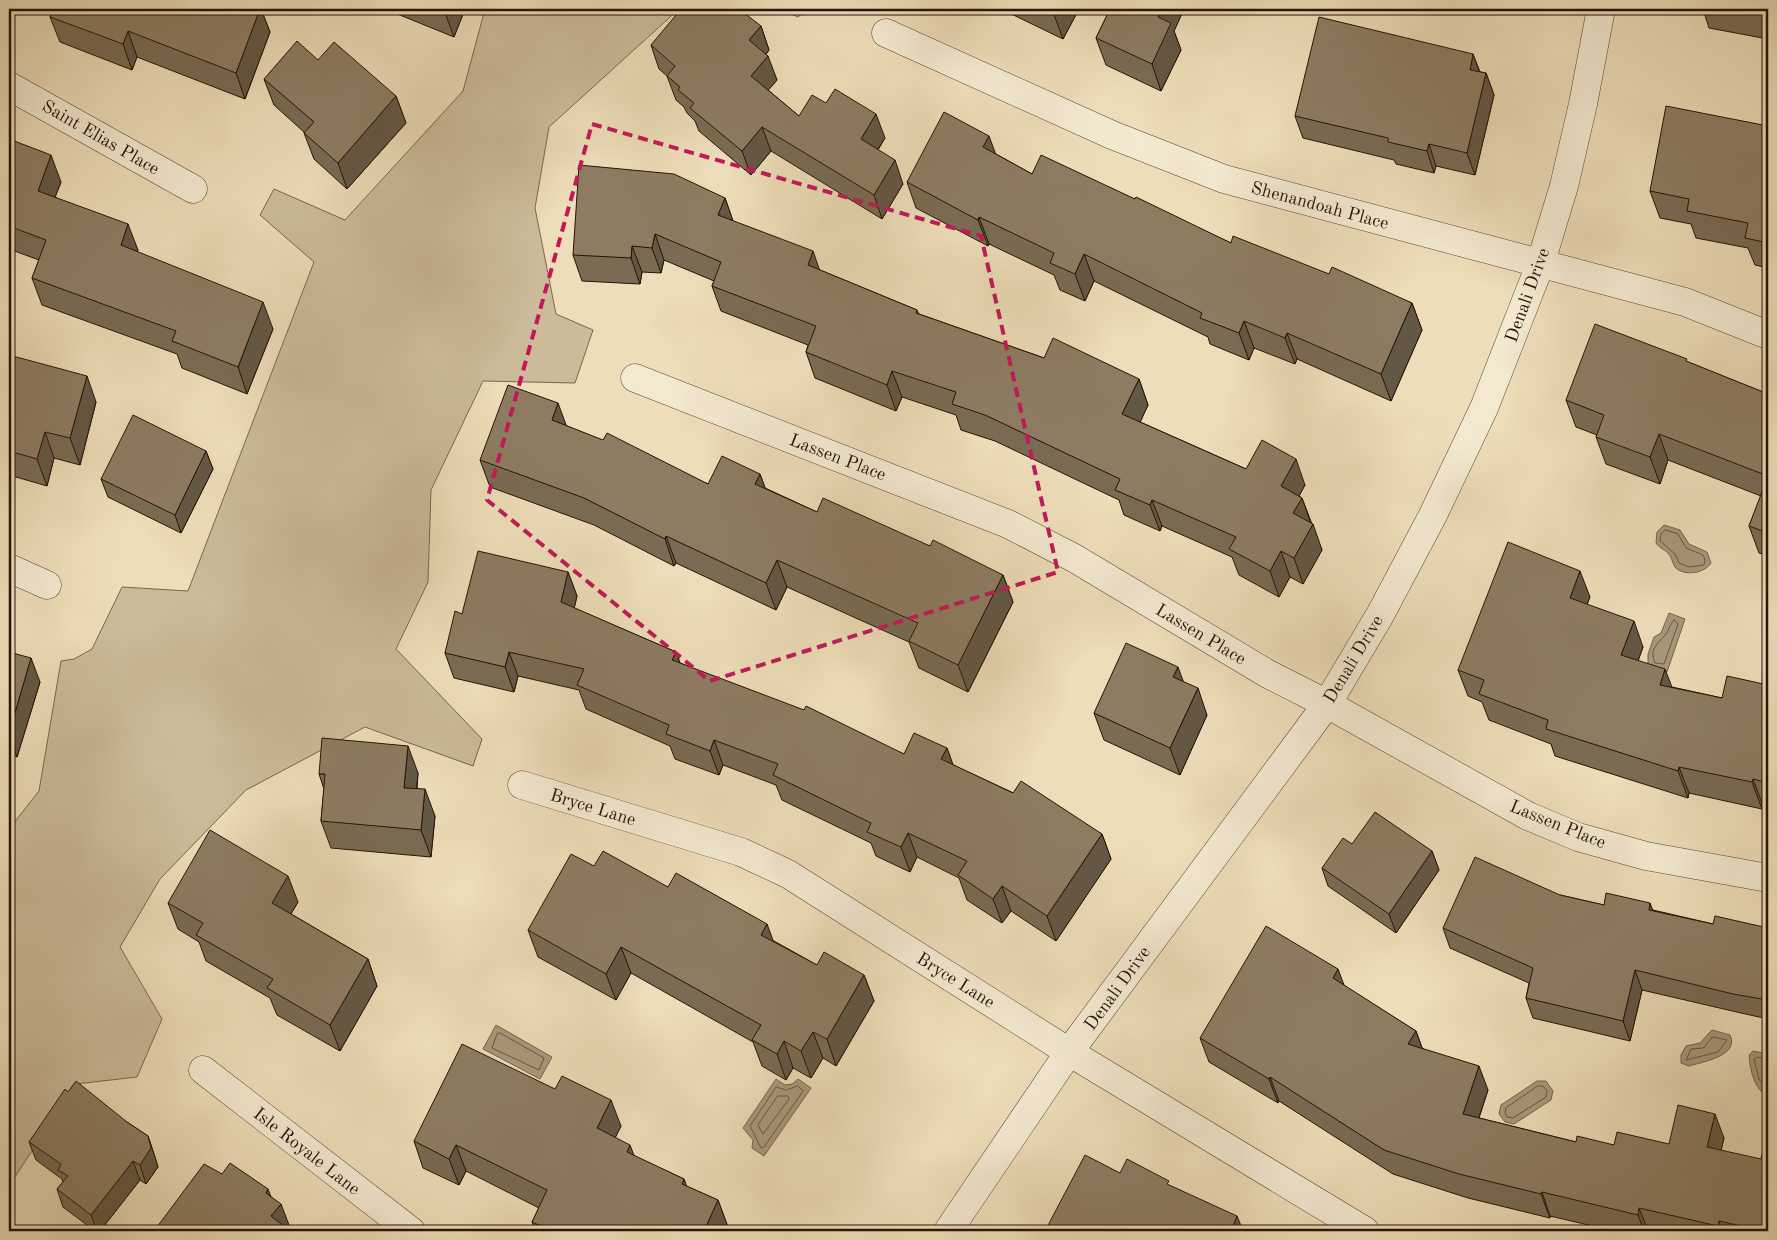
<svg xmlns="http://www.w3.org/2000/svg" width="1777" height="1240" viewBox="0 0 1777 1240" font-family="'Old Standard TT',serif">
<rect width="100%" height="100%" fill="#edddb8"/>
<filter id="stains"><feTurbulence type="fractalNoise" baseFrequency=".004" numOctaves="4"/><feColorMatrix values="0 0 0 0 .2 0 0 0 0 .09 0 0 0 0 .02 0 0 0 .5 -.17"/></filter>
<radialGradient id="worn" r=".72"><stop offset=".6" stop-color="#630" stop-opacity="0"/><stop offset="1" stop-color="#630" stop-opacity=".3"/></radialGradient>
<g fill="#cbbb99" stroke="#78674e">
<path d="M485 9H679L549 127 535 208 556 314 593 330 575 383 483 381 431 490 428 582 396 649 482 739 473 766 365 727 246 790 160 879 120 947 162 1019 137 1077 76 1084 9 1186V829L39 791 61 661 74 659 92 649 122 587 188 591 314 262 260 215 274 189 345 220 463 91Z"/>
<path d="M780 9H808L798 17Z"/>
</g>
<g fill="#a9987b" stroke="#75634b">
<path d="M1664 525 1680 530 1689 544 1707 552 1711 563C1705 573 1684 577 1675 567 1672 563 1672 557 1668 553 1664 549 1659 548 1656 543L1657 532Z"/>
<path d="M1669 613 1685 619 1667 672 1648 666V654L1654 637 1661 633Z"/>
<path d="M496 1025 552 1057 540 1079 483 1049Z"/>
<path d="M1712 1030 1730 1035C1740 1056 1702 1062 1689 1066L1681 1063V1055L1686 1046 1700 1043Z"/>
<path d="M1753 1051 1768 1054V1096C1754 1090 1750 1069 1749 1055Z"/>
<path d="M776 1079 785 1085 792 1084 798 1079 811 1088 764 1156 752 1148 753 1140 743 1128Z"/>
<path d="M1537 1081H1546L1553 1091 1551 1100 1514 1124 1505 1122 1499 1114 1501 1105Z"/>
</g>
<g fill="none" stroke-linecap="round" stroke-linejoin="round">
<g stroke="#685640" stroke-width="1">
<path d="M1666 530 1678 534 1686 548 1703 555 1705 560 1704 565 1689 567 1679 563 1675 554 1660 541 1661 534Z"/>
<path d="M1674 620 1678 624 1664 664 1655 663C1649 648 1657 645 1666 634 1669 630 1670 624 1674 620Z"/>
<path d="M500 1033 544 1058 539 1070 492 1048 497 1034Z"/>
<path d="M1713 1037 1727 1040 1718 1052 1686 1060 1691 1049 1703 1048Z"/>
<path d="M1768 1059 1757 1057 1754 1059 1759 1079 1768 1091"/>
<path d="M798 1086 803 1091 764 1147 761 1148 750 1126 776 1087 786 1090Z"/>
<path d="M1538 1086H1543L1547 1091 1546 1097 1513 1118 1507 1117 1505 1113 1506 1108Z"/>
<path d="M778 1096H788L789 1099 763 1134 758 1125Z"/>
</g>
<defs>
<g id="minor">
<path d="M886 33 1112 135 1224 179 1685 302 1768 335"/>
<path d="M9 86 193 189"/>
<path d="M635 378 1008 524 1074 558 1268 674 1327 704 1528 816 1578 837 1646 856 1768 878"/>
<path d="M9 568 47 585"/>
<path d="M522 785 741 852 788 874 1069 1052 1365 1231"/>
<path d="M203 1070 411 1231"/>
<path d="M948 1231 1069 1052 1327 704 1380 615 1433 515 1484 408 1540 265 1564 186 1583 104 1601 9"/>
</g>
</defs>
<use href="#minor" stroke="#584631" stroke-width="29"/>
<use href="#minor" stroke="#f3e9d1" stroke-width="28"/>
</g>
<g fill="#796b54" stroke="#261304">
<path d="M51 9H261L270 32 245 99 137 57 132 70 60 42 50 17 53 9Z"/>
<path d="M385 9H465L454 37Z"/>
<path d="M1001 9H1079L1063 39Z"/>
<path d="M1110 9H1184L1174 31 1181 50 1161 91 1106 65 1096 38Z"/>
<path d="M1702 9H1768V39L1709 28 1703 9Z"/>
<path d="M761 26 769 50 766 54 777 80 768 90 799 116 885 138 878 150 903 184 882 219 771 151 751 175 699 131 695 121 687 113 684 107 676 100 667 76 659 69 651 45Z"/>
<path d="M1473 54 1480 72 1486 73 1494 95 1475 175 1436 166 1434 173 1396 164 1394 160 1303 138 1295 116Z"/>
<path d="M318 60 396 96 406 123 347 189 314 159 304 133V132L274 105 264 79Z"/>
<path d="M1768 126V268L1755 265 1748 248 1696 238 1691 224 1660 218 1650 191Z"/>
<path d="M9 139 61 182 55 197 138 250 137 252 273 329 247 394 182 368 177 354 42 305 32 278 39 260 9 249Z"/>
<path d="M996 154 1032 174 1135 199 1231 243 1329 274 1412 303 1422 330 1391 401 1297 359 1295 364 1254 348 1249 360 1210 344 1208 337 1094 281 1085 301 1060 290 1054 275 989 244 988 246 916 208 907 182Z"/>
<path d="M725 198 733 221 820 270 917 310 919 314 1044 358 1139 379 1148 405 1140 422 1246 469 1305 485 1299 496 1302 498 1322 550 1303 584 1290 577 1279 597 1239 575 1232 557 1162 526 1160 531 1124 515 1119 500 995 441 961 430 956 415 902 397 896 411 815 378 806 352 808 345 721 311 712 286 714 281 664 260 661 273 642 272 640 284 582 281 573 255Z"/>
<path d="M9 355 96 402 80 465 54 458 47 486 9 475Z"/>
<path d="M1688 362 1768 394V556L1759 553 1749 526 1761 496 1668 460 1660 484 1606 464 1596 437 1597 435 1576 427 1566 400Z"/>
<path d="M567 426 708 484 760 474 765 488 817 512 930 546 1003 575 1013 602 968 692 919 668 909 642 787 587 776 610 676 563 674 566 594 525 490 487 480 460Z"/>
<path d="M206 451 213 469 181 533 108 497 101 479Z"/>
<path d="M568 572 577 596 574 608 676 652 680 663 904 754 947 748 953 765 1102 834 1111 859 1056 941 1011 911 1002 923 967 900 959 878 917 857 910 872 876 856 871 843 782 800 776 785 723 765 719 775 675 759 670 746 586 709 579 690 518 676 514 692 454 678 445 653 462 614Z"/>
<path d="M1590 597 1587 604 1643 647 1638 661 1672 687 1722 698 1768 685V807L1763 806 1762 809 1689 793 1688 798 1555 756 1551 744 1489 720 1482 702 1468 696 1458 670Z"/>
<path d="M9 652 40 682 17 757 9 755Z"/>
<path d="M1183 682 1207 715 1180 775 1104 740 1094 713Z"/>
<path d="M418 773 417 789 435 816 431 857 331 848 321 821 324 789 319 774Z"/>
<path d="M1352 844 1432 851 1439 870 1396 933 1328 886 1322 868Z"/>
<path d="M594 866 668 887 774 941 817 965 864 975 874 1001 836 1066 823 1058 811 1078 793 1068 786 1080 762 1066 753 1042 631 973 616 1000 538 957 528 930Z"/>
<path d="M1560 895 1604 905 1653 910 1713 924 1768 928V1019L1741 1013 1642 990 1630 1041 1533 1018 1526 998 1529 983 1450 948 1443 928Z"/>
<path d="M298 902 291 914 368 959 377 986 340 1051 277 1015 270 998 206 961 199 942 178 929 168 903Z"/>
<path d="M1344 986 1416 1031 1422 1048 1488 1090 1479 1118 1576 1142 1614 1145 1669 1144 1724 1138 1721 1150 1768 1231H1614L1550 1216V1218L1468 1198 1393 1174 1279 1101 1278 1103 1209 1062 1200 1038Z"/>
<path d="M68 1092 127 1122 148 1136 154 1154 158 1167 146 1184 140 1180 100 1231H95L63 1207 57 1189 63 1182 62 1179 36 1160 29 1142Z"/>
<path d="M621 1126 615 1137 634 1156 684 1179 686 1186 718 1200 728 1227 726 1231H536L532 1222 539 1208 466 1171 459 1185 423 1168 414 1141Z"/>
</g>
<g fill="#635745" stroke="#261304">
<path d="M260 9H261L270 32 245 99 236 73Z"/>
<path d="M445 9H465L454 37 444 10Z"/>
<path d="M1055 9H1079L1063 39 1053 12Z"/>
<path d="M1162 9H1184L1174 31 1181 50 1161 91 1152 64 1158 17Z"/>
<path d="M761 26 769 50 758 64 749 40Z"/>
<path d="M128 31 137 57 132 70 123 44Z"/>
<path d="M1473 54 1481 76 1470 70Z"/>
<path d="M768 56 777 80 760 100 751 76Z"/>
<path d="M1486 73 1494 95 1475 175 1467 153Z"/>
<path d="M396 96 406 123 347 189 338 163Z"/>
<path d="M876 114 885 138 869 163 861 139Z"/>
<path d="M762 127 771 151 751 175 742 151Z"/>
<path d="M989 136 999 163 983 147Z"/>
<path d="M1429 144 1436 166 1434 173 1427 151Z"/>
<path d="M51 155 61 182 47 218 38 191Z"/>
<path d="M895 160 903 184 882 219 874 195Z"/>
<path d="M725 198 734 224 718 215Z"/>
<path d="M979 217 989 244 988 246 978 220Z"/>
<path d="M128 224 138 250 130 272 121 245Z"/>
<path d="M655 234 664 260 661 273 652 248Z"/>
<path d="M632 246 642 272 640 284 631 258Z"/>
<path d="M813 251 822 277 808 265Z"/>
<path d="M1084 254 1094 281 1085 301 1075 274Z"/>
<path d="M263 302 273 329 247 394 238 367Z"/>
<path d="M1412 303 1422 330 1391 401 1381 374Z"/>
<path d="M1244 321 1254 348 1249 360 1239 333Z"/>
<path d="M1287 333 1297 359 1295 364 1285 338Z"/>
<path d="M892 371 902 397 896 411 887 385Z"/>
<path d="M87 376 96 402 80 465 70 438Z"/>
<path d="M1139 379 1148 405 1132 440 1122 414Z"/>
<path d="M558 403 568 430 552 420Z"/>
<path d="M45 432 54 458 47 486 37 459Z"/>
<path d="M1659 434 1668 460 1660 484 1650 457Z"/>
<path d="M206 451 213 469 181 533 175 515Z"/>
<path d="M1296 459 1305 485 1290 512 1281 486Z"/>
<path d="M760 474 770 501 755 484Z"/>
<path d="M1302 498 1311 524 1293 513Z"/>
<path d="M1152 500 1162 526 1160 531 1150 505Z"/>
<path d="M1313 524 1322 550 1303 584 1294 558Z"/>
<path d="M666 536 676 563 674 566 665 539Z"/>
<path d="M1281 551 1290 577 1279 597 1270 571Z"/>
<path d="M777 560 787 587 776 610 766 583Z"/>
<path d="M1580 571 1590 597 1579 625 1570 598Z"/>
<path d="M568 572 577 596 570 626 561 602Z"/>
<path d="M1003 575 1013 602 968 692 958 665Z"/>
<path d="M1634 621 1643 647 1630 682 1621 655Z"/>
<path d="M509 652 518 676 514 692 505 667Z"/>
<path d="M676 652 685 677 672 660Z"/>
<path d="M31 658 40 682 17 757 9 733Z"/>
<path d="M1178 667 1188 694 1173 677Z"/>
<path d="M1665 669 1675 695 1660 685Z"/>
<path d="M1198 688 1207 715 1180 775 1170 748Z"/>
<path d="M714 740 723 765 719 775 710 751Z"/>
<path d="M408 746 418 773 414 814 404 788Z"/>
<path d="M947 748 956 773 941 759Z"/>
<path d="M1679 767 1689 793 1688 798 1678 771Z"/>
<path d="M1753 779 1763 806 1762 809 1752 782Z"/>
<path d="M425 789 435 816 431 857 421 830Z"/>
<path d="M908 833 917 857 910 872 901 847Z"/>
<path d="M1102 834 1111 859 1056 941 1047 916Z"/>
<path d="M1432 851 1439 870 1396 933 1389 914Z"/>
<path d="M288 876 298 902 281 930 272 903Z"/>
<path d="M1002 886 1011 911 1002 923 993 899Z"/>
<path d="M1650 903 1658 923 1649 910Z"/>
<path d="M767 924 777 951 761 935Z"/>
<path d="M621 947 631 973 616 1000 606 974Z"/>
<path d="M368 959 377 986 340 1051 330 1025Z"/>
<path d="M1338 969 1347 993 1333 978Z"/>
<path d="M1635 970 1642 990 1630 1041 1623 1021Z"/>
<path d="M864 975 874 1001 836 1066 827 1039Z"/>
<path d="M1416 1031 1425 1056 1408 1044Z"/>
<path d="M813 1032 823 1058 811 1078 801 1051Z"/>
<path d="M784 1041 793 1068 786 1080 777 1054Z"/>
<path d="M1479 1066 1488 1090 1472 1138 1463 1114Z"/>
<path d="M1270 1077 1279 1101 1278 1103 1269 1079Z"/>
<path d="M611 1100 621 1126 607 1155 597 1128Z"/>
<path d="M1715 1114 1724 1138 1716 1172 1707 1147Z"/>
<path d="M148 1136 154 1154 158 1167 146 1184 140 1165Z"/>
<path d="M456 1145 466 1171 459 1185 449 1159Z"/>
<path d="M630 1145 640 1171 627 1152Z"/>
<path d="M133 1161 140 1180 100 1231H97L91 1215Z"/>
<path d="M684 1179 694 1206 682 1184Z"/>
<path d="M268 1189 276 1210 281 1204 289 1225 284 1231 271 1216 266 1193Z"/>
<path d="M1542 1192 1550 1216V1218L1541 1194Z"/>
<path d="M718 1200 728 1227 726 1231H704Z"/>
<path d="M1639 1208 1648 1231H1644L1638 1215Z"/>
<path d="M1237 1216 1243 1231 1233 1226Z"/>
<path d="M1719 1221 1723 1231H1720L1718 1226Z"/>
</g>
<g fill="#8d7c62" stroke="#261304">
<path d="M53 9H260L236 73 128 31 123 44 50 17Z"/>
<path d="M681 9H739L761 26 749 40 768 56 751 76 799 116 812 95 826 103 835 89 876 114 861 139 895 160 874 195 762 127 742 151 690 108 694 103 678 90 680 87 667 76 675 66 651 45Z"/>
<path d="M1046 9H1055L1053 12Z"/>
<path d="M1110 9H1162L1158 17 1171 23 1152 64 1096 38Z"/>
<path d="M1740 9H1768V14Z"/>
<path d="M1319 17 1473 54 1470 70 1486 73 1467 153 1429 144 1427 151 1388 142V138L1295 116Z"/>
<path d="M297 41 318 60 334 42 396 96 338 163 304 133 314 122 264 79Z"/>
<path d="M1666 106 1768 126V243L1745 238 1748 223 1687 211 1689 199 1650 191Z"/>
<path d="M944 112 989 136 983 147 1032 174 1041 155 1135 199 1136 197 1231 243 1233 236 1329 274 1332 267 1412 303 1381 374 1287 333 1285 338 1244 321 1239 333 1200 318 1202 313 1084 254 1075 274 1050 263 1054 253 979 217 978 220 907 182Z"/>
<path d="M9 139 51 155 38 191 128 224 121 245 263 302 238 367 172 341 176 331 32 278 46 240 9 226Z"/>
<path d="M579 165 674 174 725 198 718 215 813 251 808 265 917 310 916 313 1044 358 1053 338 1139 379 1122 414 1246 469 1262 440 1296 459 1281 486 1302 498 1293 513 1313 524 1294 558 1281 551 1270 571 1229 549 1236 537 1152 500 1150 505 1115 490 1120 479 985 415 952 404 956 392 892 371 887 385 806 352 816 326 712 286 721 262 655 234 652 248 632 246 631 258 573 255Z"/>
<path d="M1595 324 1687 359 1686 361 1768 394V427L1767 430H1768V476L1659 434 1650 457 1596 437 1604 415 1566 400Z"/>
<path d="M9 355 87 376 70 438 45 432 37 459 9 451Z"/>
<path d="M508 385 558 403 552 420 603 440 607 433 708 484 722 456 760 474 755 484 817 512 823 498 930 546 933 540 1003 575 958 665 909 641 918 623 777 560 766 583 666 536 665 539 584 498 480 460Z"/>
<path d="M133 415 206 451 175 515 101 479Z"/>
<path d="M1768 476V533L1749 526Z"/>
<path d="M1508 542 1580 571 1570 598 1634 621 1621 655 1665 669 1660 685 1722 698 1727 676 1768 685V783L1753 779 1752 782 1679 767 1678 771 1546 729 1548 720 1479 694 1484 680 1458 670Z"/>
<path d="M478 551 568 572 561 602 676 652 672 660 804 710 806 706 904 754 914 733 947 748 941 759 1013 793 1021 781 1102 834 1047 916 1002 886 993 899 958 875 967 861 908 833 901 847 867 832 871 823 773 775 778 764 714 740 710 751 666 734 669 725 577 685 584 669 509 652 505 667 445 653 455 611 462 614Z"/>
<path d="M1126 643 1178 667 1173 677 1198 688 1170 748 1094 713Z"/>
<path d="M9 652 31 658 9 733Z"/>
<path d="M322 738 408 746 404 788 425 789 421 830 321 821 325 774H319Z"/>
<path d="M1375 812 1432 851 1389 914 1322 868 1343 838 1352 844Z"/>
<path d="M210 830 288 876 272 903 368 959 330 1025 267 988 273 979 196 935 203 923 168 903Z"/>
<path d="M603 851 668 887 676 873 767 924 761 935 817 965 824 952 864 975 827 1039 813 1032 801 1051 784 1041 777 1054 752 1040 761 1025 621 947 606 974 528 930 571 854 594 866Z"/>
<path d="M1475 857 1560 895 1604 905 1606 893 1650 903 1649 910 1713 924 1715 916 1768 928V1000L1733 994 1635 970 1623 1021 1526 998 1533 968 1443 928Z"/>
<path d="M1266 926 1338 969 1333 978 1416 1031 1408 1044 1479 1066 1463 1114 1576 1142 1577 1136 1614 1145 1617 1132 1669 1144 1678 1105 1715 1114 1707 1147 1761 1159 1762 1154 1768 1155V1231H1764L1719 1221 1718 1226 1639 1208 1638 1215 1542 1192 1541 1194 1459 1174 1384 1150 1270 1077 1269 1079 1200 1038Z"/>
<path d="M462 1044 555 1089 562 1076 611 1100 597 1128 630 1145 627 1152 684 1179 682 1184 718 1200 704 1231H552L532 1222 547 1190 456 1145 449 1159 414 1141Z"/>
<path d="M76 1081 127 1122 148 1136 151 1148 140 1165 133 1161 91 1215 57 1189 68 1176 58 1170 61 1164 29 1142 65 1089 68 1092Z"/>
<path d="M1085 1155 1120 1173 1127 1159 1169 1181 1167 1184 1237 1216 1233 1226 1243 1231H1045Z"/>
<path d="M230 1163 268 1189 266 1193 281 1204 271 1216 290 1231H154L204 1164 222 1174Z"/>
</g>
<path fill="none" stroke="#c2185b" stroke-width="4" stroke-dasharray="10 6" stroke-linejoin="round" d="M592 124 981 236 1058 572 710 681 487 500Z"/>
<g text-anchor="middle" stroke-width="5" stroke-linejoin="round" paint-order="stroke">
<g font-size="18" fill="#261304" stroke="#f3e9d1">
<text transform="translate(101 137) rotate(30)" y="6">Saint Elias Place</text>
<text transform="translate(1320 205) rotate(15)" y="6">Shenandoah Place</text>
<text transform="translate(1527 295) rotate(-70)" y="6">Denali Drive</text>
<text transform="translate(838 457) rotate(21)" y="6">Lassen Place</text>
<text transform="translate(1201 634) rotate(31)" y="6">Lassen Place</text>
<text transform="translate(1353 659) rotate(-59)" y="6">Denali Drive</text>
<text transform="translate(593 807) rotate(17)" y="6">Bryce Lane</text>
<text transform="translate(1558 824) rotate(22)" y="6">Lassen Place</text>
<text transform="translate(956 980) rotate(32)" y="6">Bryce Lane</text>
<text transform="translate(1117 988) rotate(-54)" y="6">Denali Drive</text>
<text transform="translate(307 1151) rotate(38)" y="6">Isle Royale Lane</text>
</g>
</g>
<rect width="1777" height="1240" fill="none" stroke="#edddb8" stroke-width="30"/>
<rect x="10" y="10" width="1757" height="1220" fill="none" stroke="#261304" stroke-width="2.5"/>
<rect x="15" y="15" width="1747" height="1210" fill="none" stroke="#261304"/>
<rect width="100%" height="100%" filter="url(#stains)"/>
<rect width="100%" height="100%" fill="url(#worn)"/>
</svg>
